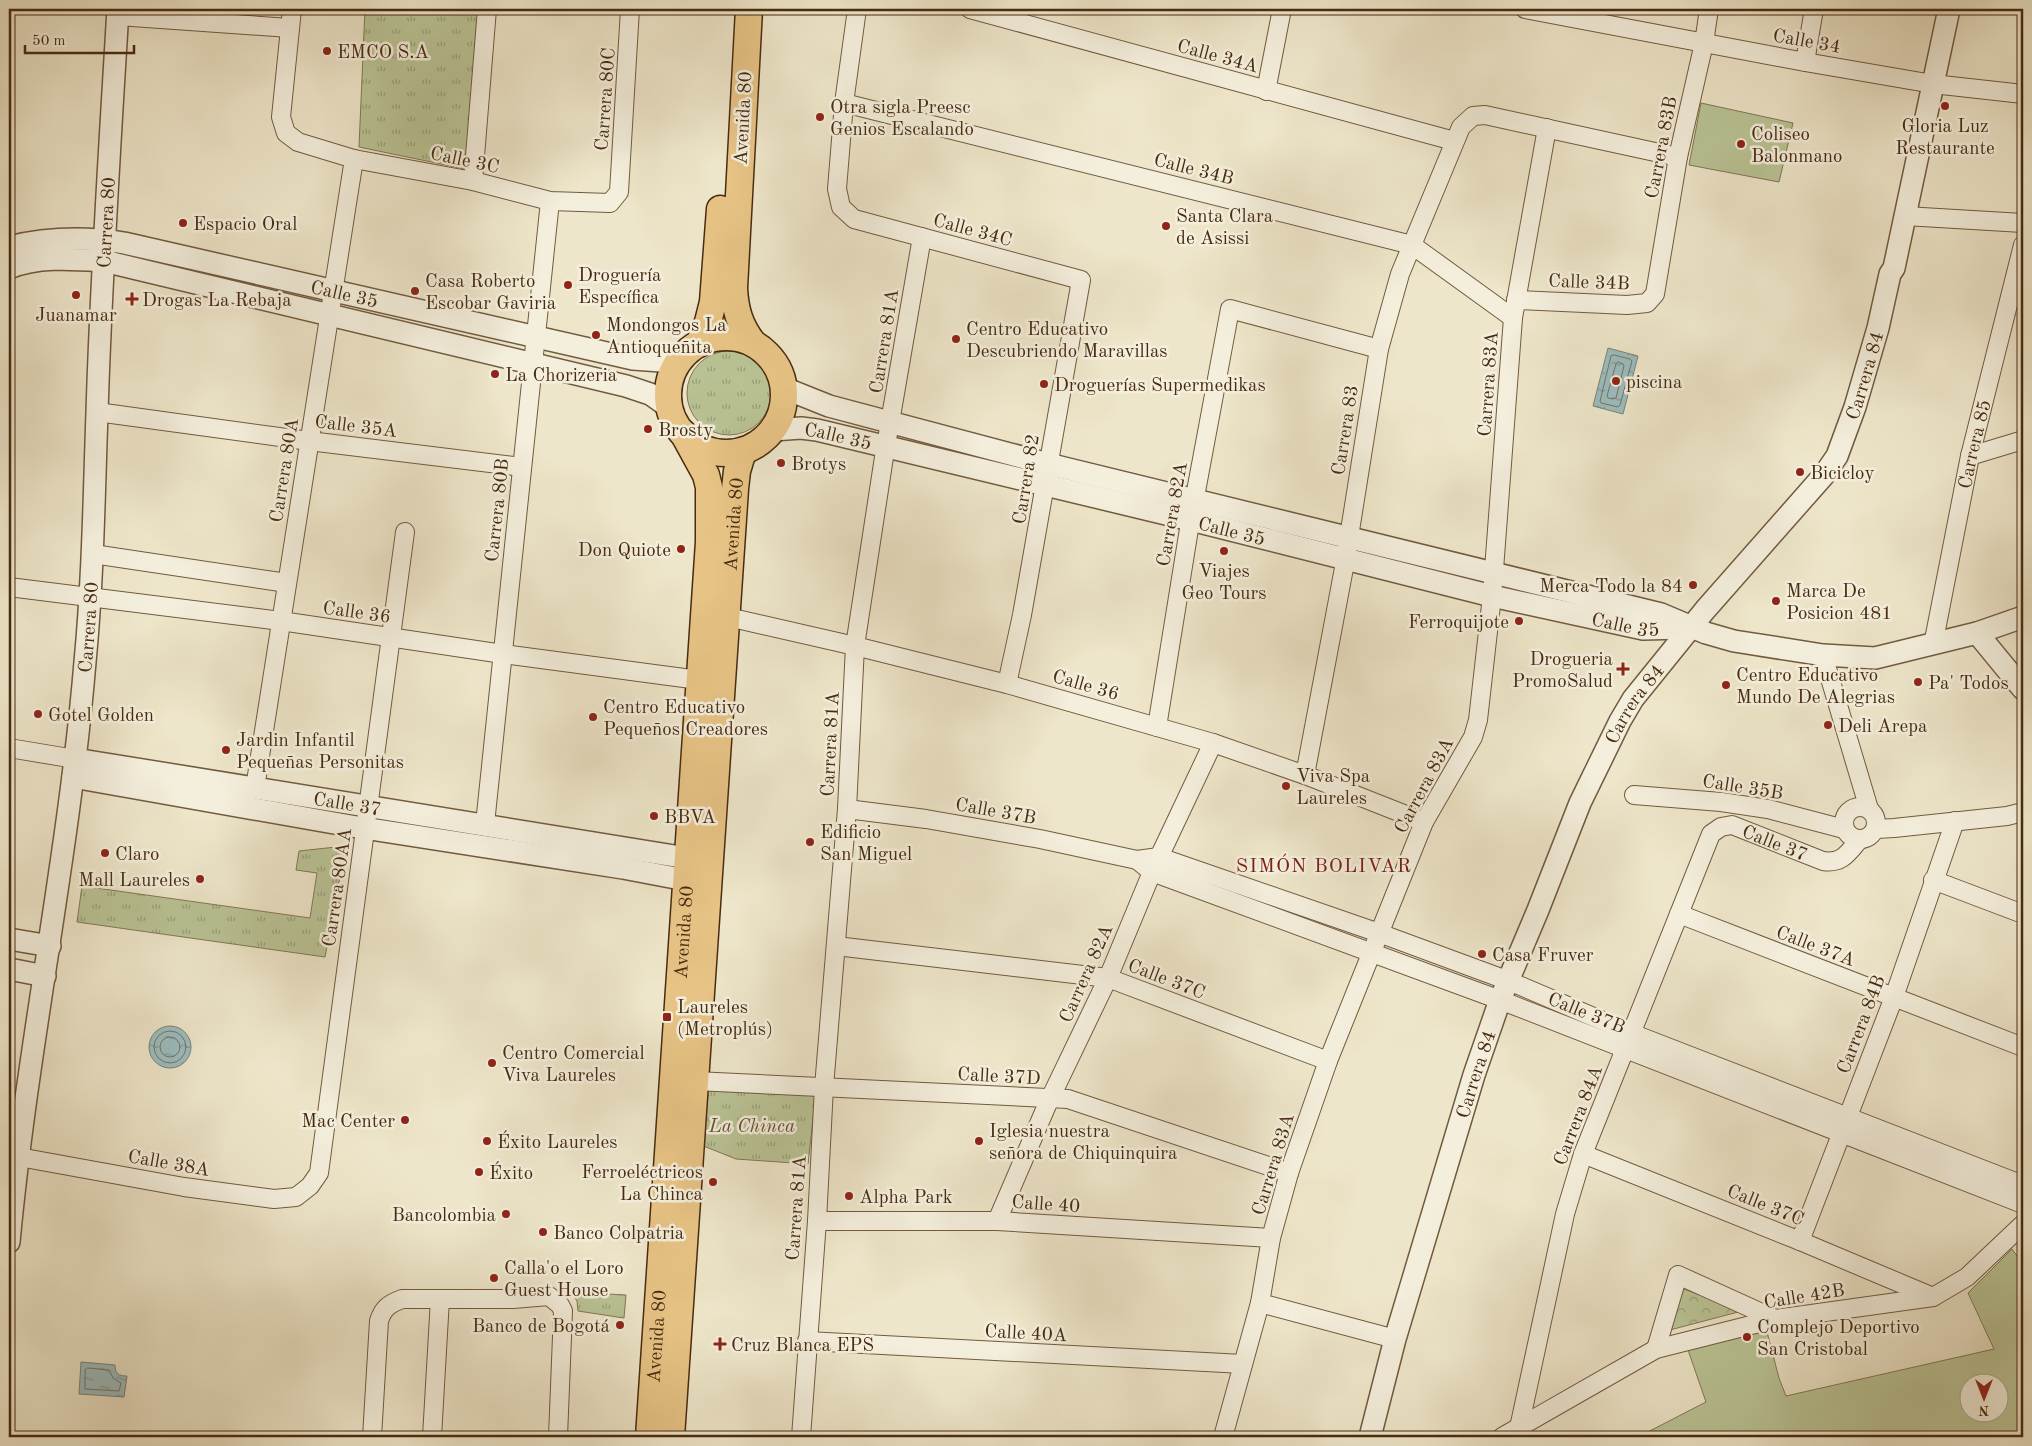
<svg xmlns="http://www.w3.org/2000/svg" width="2032" height="1446" viewBox="0 0 2032 1446" font-family="'Old Standard TT',serif">
<defs>
<pattern id="grass-tufts" width="24" height="20" patternUnits="userSpaceOnUse" patternTransform="scale(1.25)"><rect width="24" height="20" fill="#bac496"/><path d="M3 7l-1-3M5 7V3M7 7l1-3M15 17l-1-3M17 17v-4M19 17l1-3" fill="none" stroke="#999f79"/></pattern>
<pattern id="forest-crowns" width="20" height="18" patternUnits="userSpaceOnUse" patternTransform="scale(1.25)"><rect width="20" height="18" fill="#bac496"/><path d="M2 6a3 3 0 1 1 6 0M12 15a3 3 0 1 1 6 0" fill="none" stroke="#999f79"/></pattern>
<pattern id="water-ripples" width="26" height="14" patternUnits="userSpaceOnUse" patternTransform="scale(1.25)"><rect width="26" height="14" fill="#9cbdbf"/><path d="M2 4q2-2 4 0t4 0M15 11q2-2 4 0t4 0" fill="none" stroke="#819a9a"/></pattern>
</defs>
<rect width="100%" height="100%" fill="#eee6ca"/>
<filter id="stains"><feTurbulence type="fractalNoise" baseFrequency=".004" numOctaves="4"/><feColorMatrix values="0 0 0 0 .2 0 0 0 0 .09 0 0 0 0 .02 0 0 0 .5 -.17"/></filter>
<radialGradient id="worn" r=".72"><stop offset=".6" stop-color="#630" stop-opacity="0"/><stop offset="1" stop-color="#630" stop-opacity=".3"/></radialGradient>
<g fill="url(#grass-tufts)" stroke="#817853">
<path d="M365 9H484L470 170 359 147Z"/>
<circle cx="729" cy="393" r="42"/>
<path d="M336 847 345 850 325 957 77 922 82 886 310 918 317 873 296 870 299 851Z"/>
<path d="M703 1087 816 1092 808 1164 736 1159 701 1145Z"/>
<path d="M571 1292 626 1295 624 1318 578 1311 577 1301Z"/>
</g>
<path fill="url(#forest-crowns)" stroke="#817853" d="M1676 1286 1742 1311 1666 1331Z"/>
<g fill="#bac496" stroke="#817853" fill-rule="evenodd">
<path d="M1701 103 1793 123 1779 182 1689 165Z"/>
<path d="M2012 1249 2023 1264V1437H1638L1706 1402 1687 1347 1766 1328 1779 1378 1786 1396 1994 1349 1968 1293ZM1970 1384H2000V1414H1970Z"/>
</g>
<g fill="url(#water-ripples)" stroke="#7a8379">
<path d="M1608 348 1638 356 1623 414 1593 406Z"/>
<circle cx="170" cy="1047" r="21"/>
<path d="M81 1362 115 1365C115 1374 119 1376 127 1376L124 1397 79 1394Z"/>
</g>
<g fill="none" stroke-linecap="round" stroke-linejoin="round">
<g stroke="#727468" stroke-width="1">
<path d="M1614 355 1630 359 1632 361 1620 405 1618 407 1601 403 1600 401 1611 356Z"/>
<path d="M1618 362 1623 364 1624 366 1616 398 1613 399 1608 398 1607 396 1616 364Z"/>
<circle cx="170" cy="1047" r="16"/>
<circle cx="170" cy="1047" r="10"/>
<path d="M88 1368 109 1370 113 1378 121 1383 119 1391 85 1389V1370Z"/>
</g>
<defs>
<g id="minor">
<path d="M292 9 281 117 286 133 298 142 354 159 473 181 550 201 610 203 619 192 630 9"/>
<path d="M857 9 844 103 837 189 841 207 854 219 1081 280 1022 615 1007 684"/>
<path d="M970 9 1454 141"/>
<path d="M1525 9 1805 62 1933 84 2023 94"/>
<path d="M118 16 290 28"/>
<path d="M1805 62 1814 9"/>
<path d="M1266 91 1282 9"/>
<path d="M844 103 1412 245 1513 318"/>
<path d="M473 181 487 9"/>
<path d="M1905 216 2023 223"/>
<path d="M1516 300 1627 305 1647 303 1655 294 1678 157 1704 43 1709 9"/>
<path d="M97 412 309 441 522 467"/>
<path d="M1970 456 2023 440"/>
<path d="M93 554 287 583"/>
<path d="M9 587 281 621 503 654 699 680"/>
<path d="M728 617 855 646 1007 684 1213 743 1305 775 1424 822"/>
<path id="s1" d="M1933 645 1970 456 2023 245"/>
<path d="M1823 655 1869 809"/>
<path d="M1157 727 1189 529 1230 309 1379 349"/>
<path d="M9 748 75 759"/>
<path d="M1305 775 1344 568 1379 349 1400 274 1461 127 1473 116 1485 115 1678 157"/>
<path d="M255 788 354 159"/>
<path d="M1634 795 1721 802 1768 809 1844 829"/>
<circle cx="1860" cy="823" r="16"/>
<path d="M847 809 926 819 1040 839 1137 860 1159 857 1379 933 1509 981 1631 1033 2023 1185"/>
<path d="M485 824 550 201"/>
<path d="M1876 829 1894 828 2007 816 2023 812"/>
<path d="M1137 860 1152 872 1500 1000 2023 1204"/>
<path d="M1933 880 2023 914"/>
<path d="M1679 914 2023 1047"/>
<path d="M836 946 1108 978 1328 1061"/>
<path d="M695 1081 1068 1099 1289 1173"/>
<path d="M1583 1154 1800 1241 1933 1297"/>
<path d="M19 1157 184 1187 274 1199 296 1197 310 1186 319 1173 405 532"/>
<path d="M817 1221H997L1271 1238"/>
<path d="M997 1221 1047 1105 1108 978 1152 872 1213 743"/>
<path d="M1800 1241 1894 997 1955 821"/>
<path d="M1260 1303 1395 1339"/>
<path d="M807 1341 1243 1364"/>
<path d="M1656 1349 1678 1275 1775 1319"/>
<path id="s2" d="M1519 1428 1565 1214 1583 1154 1711 834 1721 827 1732 825 1823 861C1842 864 1848 853 1859 840"/>
<path d="M372 1437 379 1321C383 1308 389 1304 402 1299H513L549 1296 560 1305 563 1311 558 1437"/>
<path d="M432 1437 440 1299"/>
<path d="M801 1437 817 1221 824 1087 847 809 855 646 884 457 922 237"/>
<path d="M1223 1437 1260 1303 1271 1238 1289 1173 1328 1061 1424 822 1473 737 1478 720 1492 596 1513 318 1547 128"/>
<path d="M1502 1437 1656 1349 1775 1319 1933 1297 1967 1277 2023 1224"/>
</g>
<g id="tertiary">
<path id="s3" d="M9 247C46 238 86 237 124 243L633 359 661 361 680 359"/>
<path d="M9 268C38 256 73 259 104 261L626 386 650 394 670 408"/>
<path d="M784 388 829 406 1048 464 1661 614 1706 633 1734 641 1823 655 1875 658 1977 633 2023 617"/>
<path id="s4" d="M773 430 801 428 817 430 1191 520 1492 596 1643 629 1684 628"/>
<path d="M1977 633 2023 689"/>
<path id="s5" d="M75 759 687 858"/>
<path d="M73 777 351 826 623 868 686 880"/>
<path d="M9 939 50 946"/>
<path d="M9 969 45 976"/>
<path id="s6" d="M9 1242C27 1048 69 856 85 662 93 579 94 496 97 413 101 278 110 143 118 9"/>
<path id="s7" d="M1370 1437 1395 1339 1474 1075 1500 1000 1538 910 1580 803 1620 721 1633 699 1705 610 1824 475 1837 456 1855 407 1878 328 1890 274 1894 268 1949 9"/>
</g>
<g id="primary">
<path d="M749 9 734 288C735 310 740 326 753 343"/>
<circle cx="726" cy="395" r="58"/>
<path d="M699 344 708 322 713 302 720 209"/>
<path id="s8" d="M649 1437 709 542V487L706 475 683 433"/>
<path id="s9" d="M671 1437 735 489 737 471 743 451"/>
</g>
</defs>
<use href="#minor" stroke="#725a3e" stroke-width="20"/>
<use href="#tertiary" stroke="#725a3e" stroke-width="24"/>
<use href="#primary" stroke="#482b10" stroke-width="29"/>
<use href="#minor" stroke="#f4efdd" stroke-width="18"/>
<use href="#tertiary" stroke="#f4efdd" stroke-width="21"/>
<use href="#primary" stroke="#e7c385" stroke-width="26"/>
</g>
<g fill="#8f2418" stroke="#f4efdd" stroke-width="2">
<circle cx="327" cy="51" r="5"/>
<circle cx="1945" cy="106" r="5"/>
<circle cx="820" cy="117" r="5"/>
<circle cx="1741" cy="144" r="5"/>
<circle cx="183" cy="223" r="5"/>
<circle cx="1166" cy="226" r="5"/>
<circle cx="568" cy="285" r="5"/>
<circle cx="415" cy="291" r="5"/>
<circle cx="76" cy="295" r="5"/>
<path d="M129.5 291.5h5v5h5v5h-5v5h-5v-5h-5v-5h5z"/>
<circle cx="596" cy="335" r="5"/>
<circle cx="956" cy="339" r="5"/>
<circle cx="495" cy="374" r="5"/>
<circle cx="1616" cy="381" r="5"/>
<circle cx="1044" cy="384" r="5"/>
<circle cx="648" cy="429" r="5"/>
<circle cx="781" cy="463" r="5"/>
<circle cx="1800" cy="472" r="5"/>
<circle cx="681" cy="549" r="5"/>
<circle cx="1224" cy="551" r="5"/>
<circle cx="1693" cy="585" r="5"/>
<circle cx="1776" cy="601" r="5"/>
<circle cx="1519" cy="621" r="5"/>
<path d="M1620.5 661.5h5v5h5v5h-5v5h-5v-5h-5v-5h5z"/>
<circle cx="1918" cy="682" r="5"/>
<circle cx="1726" cy="685" r="5"/>
<circle cx="38" cy="714" r="5"/>
<circle cx="593" cy="717" r="5"/>
<circle cx="1828" cy="725" r="5"/>
<circle cx="226" cy="750" r="5"/>
<circle cx="1286" cy="786" r="5"/>
<circle cx="654" cy="816" r="5"/>
<circle cx="810" cy="842" r="5"/>
<circle cx="105" cy="853" r="5"/>
<circle cx="200" cy="879" r="5"/>
<circle cx="1482" cy="954" r="5"/>
<rect x="662" y="1012" width="10" height="10" rx="2.5"/>
<circle cx="492" cy="1063" r="5"/>
<circle cx="405" cy="1120" r="5"/>
<circle cx="487" cy="1141" r="5"/>
<circle cx="979" cy="1141" r="5"/>
<circle cx="479" cy="1172" r="5"/>
<circle cx="713" cy="1182" r="5"/>
<circle cx="849" cy="1196" r="5"/>
<circle cx="506" cy="1214" r="5"/>
<circle cx="543" cy="1232" r="5"/>
<circle cx="494" cy="1278" r="5"/>
<circle cx="620" cy="1325" r="5"/>
<circle cx="1747" cy="1337" r="5"/>
<path d="M717.5 1336.5h5v5h5v5h-5v5h-5v-5h-5v-5h5z"/>
</g>
<g text-anchor="middle" stroke-width="5" stroke-linejoin="round" paint-order="stroke">
<g font-size="19" fill="#482b10" stroke="#f4efdd">
<text transform="translate(1807 40) rotate(10)" y="7">Calle 34</text>
<text transform="translate(1218 55) rotate(15)" y="7">Calle 34A</text>
<text transform="translate(604 99) rotate(-86)" y="7">Carrera 80C</text>
<text transform="translate(742 118) rotate(-87)" y="7">Avenida 80</text>
<text transform="translate(1660 147) rotate(-79)" y="7">Carrera 83B</text>
<text transform="translate(465 159) rotate(12)" y="7">Calle 3C</text>
<text transform="translate(1194 168) rotate(14)" y="7">Calle 34B</text>
<text dy="7" stroke="none"><textPath href="#s6" startOffset="1025">Carrera 80</textPath></text>
<text transform="translate(973 229) rotate(15)" y="7">Calle 34C</text>
<text transform="translate(1589 281) rotate(2)" y="7">Calle 34B</text>
<text dy="7" stroke="none"><textPath href="#s3" startOffset="342">Calle 35</textPath></text>
<text transform="translate(883 341) rotate(-81)" y="7">Carrera 81A</text>
<text dy="7" stroke="none"><textPath href="#s7" startOffset="1188">Carrera 84</textPath></text>
<text transform="translate(1487 384) rotate(-86)" y="7">Carrera 83A</text>
<text transform="translate(356 425) rotate(7)" y="7">Calle 35A</text>
<text transform="translate(1344 430) rotate(-81)" y="7">Carrera 83</text>
<text dy="7" stroke="none"><textPath href="#s4" startOffset="66">Calle 35</textPath></text>
<text dy="7" stroke="none"><textPath href="#s1" startOffset="205">Carrera 85</textPath></text>
<text transform="translate(283 470) rotate(-81)" y="7">Carrera 80A</text>
<text transform="translate(1025 479) rotate(-81)" y="7">Carrera 82</text>
<text transform="translate(496 510) rotate(-84)" y="7">Carrera 80B</text>
<text transform="translate(1171 514) rotate(-80)" y="7">Carrera 82A</text>
<text dy="7" stroke="none"><textPath href="#s9" startOffset="915">Avenida 80</textPath></text>
<text dy="7" stroke="none"><textPath href="#s4" startOffset="471">Calle 35</textPath></text>
<text transform="translate(357 611) rotate(8)" y="7">Calle 36</text>
<text dy="7" stroke="none"><textPath href="#s4" startOffset="876">Calle 35</textPath></text>
<text dy="7" stroke="none"><textPath href="#s6" startOffset="620">Carrera 80</textPath></text>
<text transform="translate(1086 684) rotate(16)" y="7">Calle 36</text>
<text dy="7" stroke="none"><textPath href="#s7" startOffset="782">Carrera 84</textPath></text>
<text transform="translate(829 744) rotate(-87)" y="7">Carrera 81A</text>
<text transform="translate(1423 785) rotate(-62)" y="7">Carrera 83A</text>
<text transform="translate(1743 786) rotate(9)" y="7">Calle 35B</text>
<text dy="7" stroke="none"><textPath href="#s5" startOffset="276">Calle 37</textPath></text>
<text transform="translate(996 810) rotate(10)" y="7">Calle 37B</text>
<text dy="7" stroke="none"><textPath href="#s2" startOffset="696">Calle 37</textPath></text>
<text transform="translate(336 887) rotate(-82)" y="7">Carrera 80AA</text>
<text dy="7" stroke="none"><textPath href="#s8" startOffset="506">Avenida 80</textPath></text>
<text transform="translate(1816 945) rotate(21)" y="7">Calle 37A</text>
<text transform="translate(1085 973) rotate(-66)" y="7">Carrera 82A</text>
<text transform="translate(1167 978) rotate(21)" y="7">Calle 37C</text>
<text transform="translate(1587 1012) rotate(22)" y="7">Calle 37B</text>
<text transform="translate(1860 1024) rotate(-69)" y="7">Carrera 84B</text>
<text transform="translate(999 1075) rotate(3)" y="7">Calle 37D</text>
<text dy="7" stroke="none"><textPath href="#s7" startOffset="378">Carrera 84</textPath></text>
<text transform="translate(1577 1115) rotate(-69)" y="7">Carrera 84A</text>
<text transform="translate(169 1162) rotate(10)" y="7">Calle 38A</text>
<text transform="translate(1272 1164) rotate(-73)" y="7">Carrera 83A</text>
<text transform="translate(1046 1203) rotate(4)" y="7">Calle 40</text>
<text transform="translate(1766 1204) rotate(22)" y="7">Calle 37C</text>
<text transform="translate(795 1208) rotate(-86)" y="7">Carrera 81A</text>
<text transform="translate(1804 1295) rotate(-9)" y="7">Calle 42B</text>
<text transform="translate(1026 1332) rotate(3)" y="7">Calle 40A</text>
<text dy="7" stroke="none"><textPath href="#s8" startOffset="101">Avenida 80</textPath></text>
</g>
<g font-size="19" fill="#482b10" stroke="#f4efdd" text-anchor="start">
<text x="337" y="58">EMCO S.A</text>
<text x="830" y="113">Otra sigla Preesc<tspan x="830" dy="22">Genios Escalando</tspan></text>
<text x="1945" y="132" text-anchor="middle">Gloria Luz<tspan x="1945" dy="22">Restaurante</tspan></text>
<text x="1751" y="140">Coliseo<tspan x="1751" dy="22">Balonmano</tspan></text>
<text x="1176" y="222">Santa Clara<tspan x="1176" dy="22">de Asissi</tspan></text>
<text x="193" y="230">Espacio Oral</text>
<text x="578" y="281">Droguería<tspan x="578" dy="22">Específica</tspan></text>
<text x="425" y="287">Casa Roberto<tspan x="425" dy="22">Escobar Gaviria</tspan></text>
<text x="142" y="306">Drogas La Rebaja</text>
<text x="76" y="321" text-anchor="middle">Juanamar</text>
<text x="606" y="331">Mondongos La<tspan x="606" dy="22">Antioqueñita</tspan></text>
<text x="966" y="335">Centro Educativo<tspan x="966" dy="22">Descubriendo Maravillas</tspan></text>
<text x="505" y="381">La Chorizeria</text>
<text x="1626" y="388">piscina</text>
<text x="1054" y="391">Droguerías Supermedikas</text>
<text x="658" y="436">Brosty</text>
<text x="791" y="470">Brotys</text>
<text x="1810" y="479">Bicicloy</text>
<text x="671" y="556" text-anchor="end">Don Quiote</text>
<text x="1224" y="577" text-anchor="middle">Viajes<tspan x="1224" dy="22">Geo Tours</tspan></text>
<text x="1683" y="592" text-anchor="end">Merca Todo la 84</text>
<text x="1786" y="597">Marca De<tspan x="1786" dy="22">Posicion 481</tspan></text>
<text x="1509" y="628" text-anchor="end">Ferroquijote</text>
<text x="1613" y="665" text-anchor="end">Drogueria<tspan x="1613" dy="22">PromoSalud</tspan></text>
<text x="1736" y="681">Centro Educativo<tspan x="1736" dy="22">Mundo De Alegrias</tspan></text>
<text x="1928" y="689">Pa' Todos</text>
<text x="603" y="713">Centro Educativo<tspan x="603" dy="22">Pequeños Creadores</tspan></text>
<text x="48" y="721">Gotel Golden</text>
<text x="1838" y="732">Deli Arepa</text>
<text x="236" y="746">Jardin Infantil<tspan x="236" dy="22">Pequeñas Personitas</tspan></text>
<text x="1296" y="782">Viva Spa<tspan x="1296" dy="22">Laureles</tspan></text>
<text x="664" y="823">BBVA</text>
<text x="820" y="838">Edificio<tspan x="820" dy="22">San Miguel</tspan></text>
<text x="115" y="860">Claro</text>
<text x="190" y="886" text-anchor="end">Mall Laureles</text>
<text x="1492" y="961">Casa Fruver</text>
<text x="677" y="1013">Laureles<tspan x="677" dy="22">(Metroplús)</tspan></text>
<text x="502" y="1059">Centro Comercial<tspan x="502" dy="22">Viva Laureles</tspan></text>
<text x="395" y="1127" text-anchor="end">Mac Center</text>
<text x="989" y="1137">Iglesia nuestra<tspan x="989" dy="22">señora de Chiquinquira</tspan></text>
<text x="497" y="1148">Éxito Laureles</text>
<text x="703" y="1178" text-anchor="end">Ferroeléctricos<tspan x="703" dy="22">La Chinca</tspan></text>
<text x="489" y="1179">Éxito</text>
<text x="859" y="1203">Alpha Park</text>
<text x="496" y="1221" text-anchor="end">Bancolombia</text>
<text x="553" y="1239">Banco Colpatria</text>
<text x="504" y="1274">Calla'o el Loro<tspan x="504" dy="22">Guest House</tspan></text>
<text x="610" y="1332" text-anchor="end">Banco de Bogotá</text>
<text x="1757" y="1333">Complejo Deportivo<tspan x="1757" dy="22">San Cristobal</tspan></text>
<text x="731" y="1351">Cruz Blanca EPS</text>
</g>
<g font-size="19" font-style="italic" fill="#645132" stroke="#f4efdd">
<text x="752" y="1132">La Chinca</text>
</g>
<g font-size="20" letter-spacing="1" fill="#7a1f14" stroke="#f4efdd">
<text x="1324" y="872">SIMÓN BOLIVAR</text>
</g>
</g>
<rect width="2032" height="1446" fill="none" stroke="#eee6ca" stroke-width="30"/>
<rect x="10" y="10" width="2012" height="1426" fill="none" stroke="#482b10" stroke-width="2.5"/>
<rect x="15" y="15" width="2002" height="1416" fill="none" stroke="#482b10"/>
<g transform="translate(1984 1398) rotate(180)"><circle r="24" fill="#f4efdd" stroke="#afa18b"/>
<path d="M0-4L9 19L0 12L-9 19Z" fill="#8f2418"/>
<text y="-8" font-size="14" font-weight="bold" text-anchor="middle" fill="#482b10">N</text>
</g>
<path d="M25 45v8h109v-8" fill="none" stroke="#482b10" stroke-width="2.5"/>
<text x="32" y="45" font-size="15" fill="#482b10" stroke="#f4efdd" stroke-width="4" paint-order="stroke">50 m</text>
<rect width="100%" height="100%" filter="url(#stains)"/>
<rect width="100%" height="100%" fill="url(#worn)"/>
</svg>
